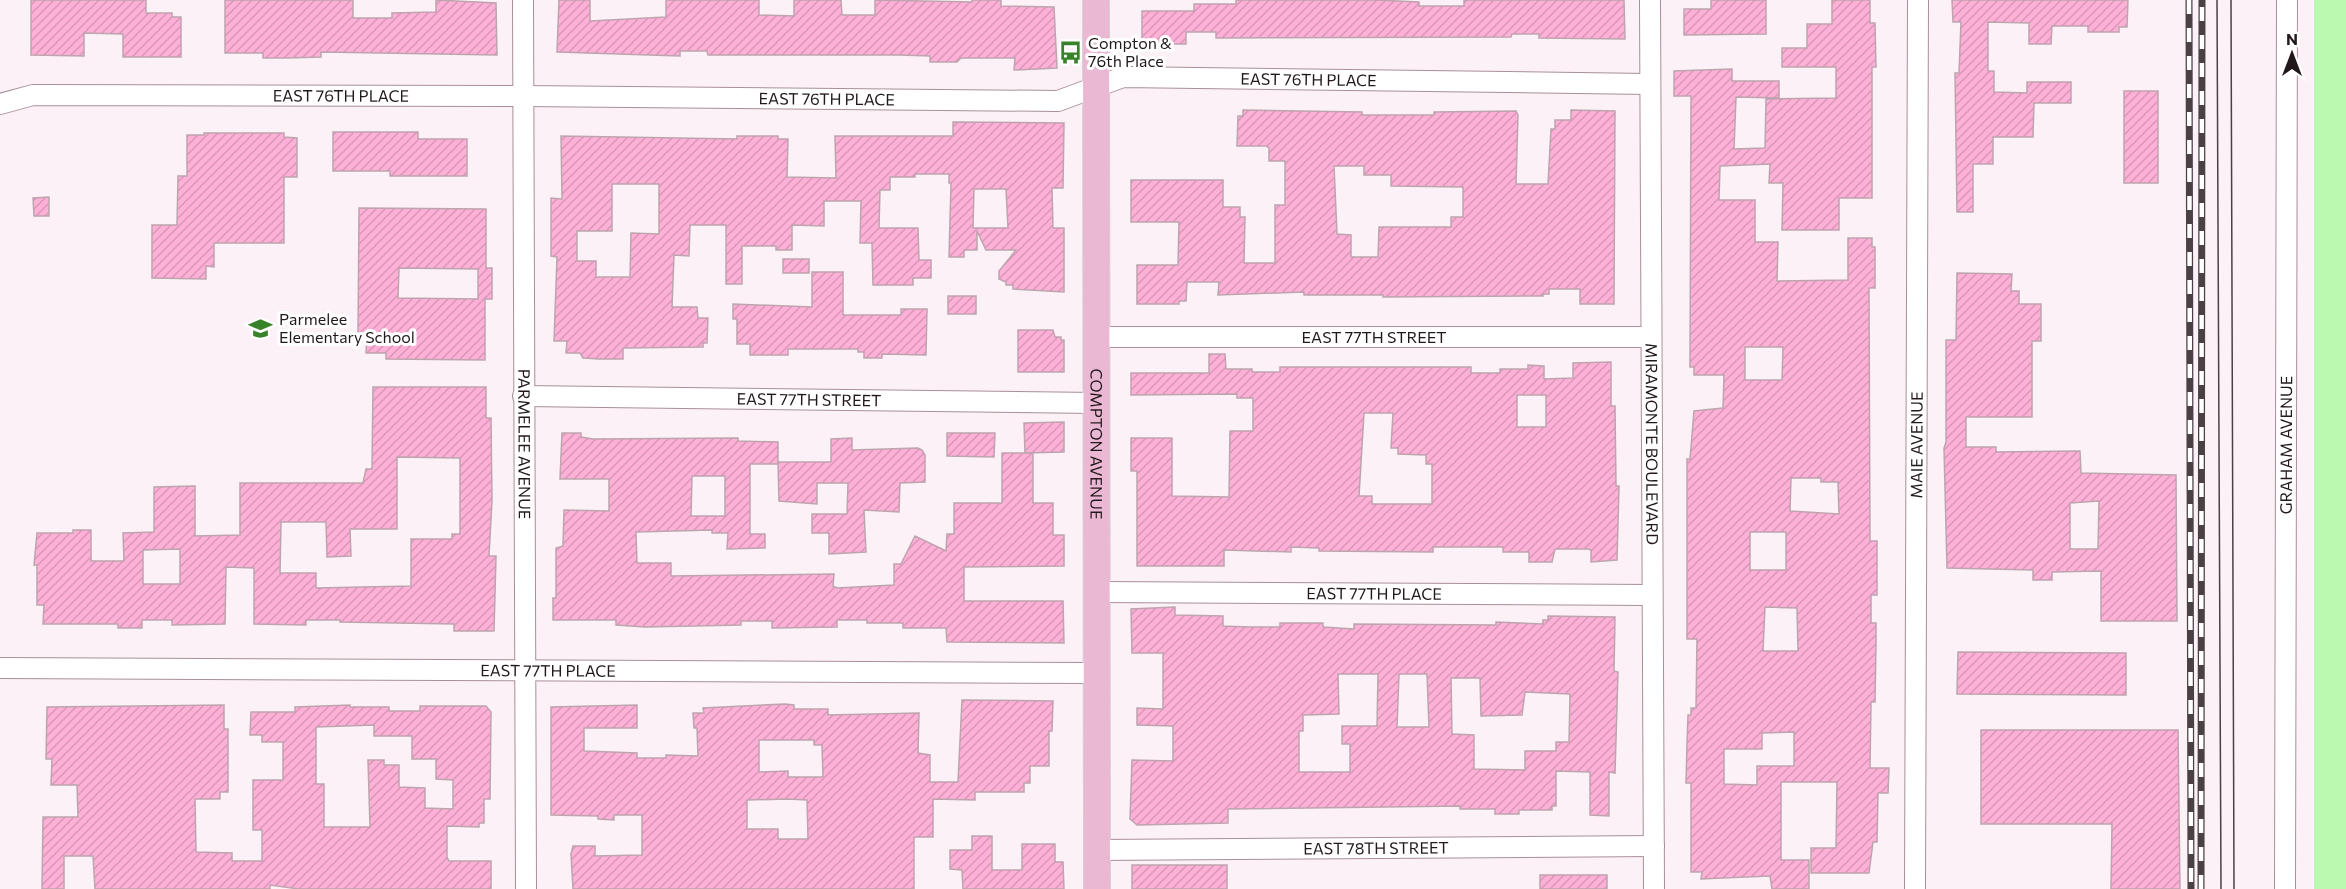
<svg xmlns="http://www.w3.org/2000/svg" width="2346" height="889" viewBox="0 0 2346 889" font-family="Commissioner,sans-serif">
<defs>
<pattern id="building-hatch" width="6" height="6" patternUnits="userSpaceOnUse" patternTransform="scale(1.5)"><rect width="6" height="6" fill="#feb0d7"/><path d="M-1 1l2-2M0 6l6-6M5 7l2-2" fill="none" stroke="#d997b8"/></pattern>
</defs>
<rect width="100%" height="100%" fill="#fcf1f6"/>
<rect fill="#baf9af" x="2314" y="0" width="32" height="889"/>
<g fill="url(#building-hatch)" stroke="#bda4af" stroke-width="1.5" fill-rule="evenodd">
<path d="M31 0H146V13H172V17H181V57H123V34L84 33V56L31 55Z"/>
<path d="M225 0H353V18H392V13L436 12V0L496 3 497 55 321 52V57L287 58H263V53H225Z"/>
<path d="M559 0H590V21L666 17V0H759V15L794 16V0H841L842 15H875V0L972 2V0H1001V6L1054 7 1057 68 1014 70 1015 58H961L957 62H930V56L900 55H708L707 51H680V56L557 52Z"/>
<path d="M1236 0H1377L1419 2V6H1464V0H1624L1625 39 1539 38V34H1512L1511 37 1216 38V32H1186V44H1142V11H1194V4H1236Z"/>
<path d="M1711 0H1766V34L1684 35V9H1711Z"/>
<path d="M1832 0H1870V23H1875L1876 67H1872V198H1839V230H1782L1783 183H1769L1770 164 1720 166 1719 200H1755V242H1778L1777 281 1848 280V238H1872V247H1875V288H1869L1870 541H1877V595H1871V623H1876V644L1875 702H1871L1870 768H1889L1888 793H1878L1877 842H1873L1869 873H1811V848H1836L1837 782H1781V860H1809V889H1772L1770 876 1701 879 1702 872H1691V783H1686L1687 744 1688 715H1691V708H1696L1697 639H1687V459H1690L1694 411 1723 408 1724 375H1694V367H1690L1691 96H1674V71L1732 69V81H1779V98L1736 97 1734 149 1765 148 1766 99 1836 98V67H1782V48H1807V24H1832ZM1745 347H1783L1782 380H1745ZM1791 478H1821V482H1838L1839 514 1790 511ZM1750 532H1786V570H1750ZM1765 607 1797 608 1798 651H1763ZM1794 732V766H1757V785L1724 784V749H1762V733Z"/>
<path d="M1952 0H2128L2127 27H2119V32H2088V26H2052L2051 44H2029V23L1988 22V71H1994V92L2027 93V82H2071V103H2034L2033 137H1993V164H1973V212H1957L1955 73H1959L1961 22H1953Z"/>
<rect x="2124" y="91" width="34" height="92"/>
<path d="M1243 110 1362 112V115H1434V112L1516 111 1518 115 1516 184H1548L1551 129H1555V120H1571V110L1615 111 1614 304H1580V289H1549V294H1543V296L1383 297V295H1304V292L1218 295 1219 282H1187L1186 301H1179V304H1137V265H1178L1179 222H1131V180H1223V207H1240V217H1245L1244 263H1275V205H1285V161H1269V148L1266 146H1237L1238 116H1243ZM1334 166H1364V175H1391V186L1463 187V217H1451V227H1379L1378 257H1351V235L1337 234Z"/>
<path d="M953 122 1064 123 1063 188H1052L1053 228H1064V292L1013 289V285H1006V282L999 279V271L1016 250H986L977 231V250H964V257H949L951 183H949V174H915V177H890V190H880L879 228H918L919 260H931V278H913V285H873L872 243H860L861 201H824V226L792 225V250H776V246H742V284H726V225H690L689 256 674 255 672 307H697L698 318H708L707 343H703V347L623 348V359H599L583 358 580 353H566L567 341H554L557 257 551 256V198L562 199 561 136 737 139V136H778V139H788L787 177 836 178 835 136H953ZM612 184H659V234L631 233 630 277H596V261H577V231H612ZM974 189H1006L1008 228H973Z"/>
<path d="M333 132H418V139H467V176H390V171H333Z"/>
<path d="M204 133H284V137L297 138V177H284V243H214V267L206 266V279L152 278V225H177L178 176H187V135H204Z"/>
<path d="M49 197V216H34L33 198Z"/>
<path d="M359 208 486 209V268H492V299H485V360L386 359V353H366L367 337H358ZM399 268 478 269V299L398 298Z"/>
<rect x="783" y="259" width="26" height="14"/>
<path d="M812 272H843V315H901V309H927L926 355 882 354V358H864V352H858V349H788V355H750V344H737V319H733V304L812 307Z"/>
<path d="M1957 273 2012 274 2011 291H2019V304H2041V341H2032V417H1966V447H1996V452L2080 451 2081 473 2176 475 2177 621H2101V571L2052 572V580H2033V570L1947 568 1944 448 1946 442V340H1956ZM2099 501 2098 549H2070V503Z"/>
<rect x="948" y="296" width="28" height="18"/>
<path d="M1018 330H1053L1055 337H1061V340H1064V372H1018Z"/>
<path d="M1209 354H1225L1226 369H1252V372H1280V367H1471V373H1500V369H1528V365L1544 366V379L1573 378V363L1611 362V406H1615L1616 486H1619L1617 560 1591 562V550L1588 549H1555L1552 562H1529V552H1503V547H1433V552L1319 551V548L1291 547V552L1224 550V566H1137V471H1131V438H1172V496L1229 497 1230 431H1253V398H1237V394L1131 395V373H1209ZM1517 395H1546V427H1517ZM1364 413H1393L1391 448H1398V454L1426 455V464H1432V504H1372V496H1359Z"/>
<path d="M373 387H486V418H491L492 500 489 556H496L494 631H454V624L340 622V620H306V625L254 624V568L226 567 225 624 172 625V620H142V628H118V624H43L44 605H37V565H34L37 533H73V530H91V561H124L123 533 154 532V487L195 486V536L240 535V483H363L366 469H372ZM397 457 460 458V534H452V539H411V586L316 588V573H280L281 522H326L327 557 351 556 350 529H397ZM180 549V584H143V550Z"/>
<path d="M1064 422V452L1025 453 1024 423Z"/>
<path d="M562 433H581V437L593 439 738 438V441L778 442V464H750V534H765V548L727 549 728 533H712V530L636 532 637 563H671V576L834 574 833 586 837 588 894 585V564H901L915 536 946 551 947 534H954V503H1002V453H1033V503H1053V535H1064V566L964 567V601H1063L1064 643 947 642 946 628H903V623H867V620H837V627L772 628V621H741V625L645 627 616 625V620H553V598H556V548L563 546 564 510 609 511V479H560ZM692 476H725V516H691Z"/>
<path d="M947 433H995L994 457 947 456Z"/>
<path d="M852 438V450L918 448 922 450 925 455V482L900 483 899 512 864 510 866 552 829 554V533H812V514H847L848 483H817V504L779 501 778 462H831V439Z"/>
<path d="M1175 607V615L1223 616V626L1249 627H1280V623H1323V627L1354 629V624L1496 625V622L1543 624V620H1548V616L1615 617 1614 671 1618 672 1615 773 1609 772V816L1590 815V772L1556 771V806H1552V810H1519V814H1495V809H1460V806L1228 809V823L1137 825 1130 819 1132 760 1173 761V726L1137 725V708L1163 709V653H1132L1131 609ZM1338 674H1378L1377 726H1342V744H1350V772H1299V731H1303V715L1339 714ZM1399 674H1427L1429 727H1397ZM1451 678H1480L1481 716 1522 715 1525 692 1570 694 1569 742H1556V751H1525V770L1474 769V735L1452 734Z"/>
<path d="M1958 652 2126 653V695L1957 694Z"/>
<path d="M962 700 1053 701 1052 731H1049V766H1030V783H1024V792H975V800L933 799V837H914V889H573L571 854 573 846H595V856L642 855V815H614V820L598 819V816L551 815V707L637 705V728H584V751L637 753V758H666V755L698 756 697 728H694L693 713H704L703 708 785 704 794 705V709H828V715L919 713 918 753 930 755V782H958ZM759 740H814V745H822L823 777H788V771L759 772ZM788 799 807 800 808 839H778V829H747V800Z"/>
<path d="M224 705V729H228V792H220V799H195L196 852 232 853V861H262V830H253V780H283V742H262V735H250L251 712H295V707L350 705V707H389V711H420V706H486L491 712 490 799H484V823H479V827L447 826V857L449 861H491V889H299L270 885V889H95L93 856H64V889H42L43 817H78L77 785H51L52 759H46L47 707ZM374 725V736H412V759H436V779L453 780V809L425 808V788L399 787V765H384V760H368L370 827H324V784H316V727Z"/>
<path d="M1981 730H2178L2180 889H2111L2112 824H1981Z"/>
<path d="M972 836H992V870H1022V844H1055V862H1063L1064 889H963L962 870 950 869V850H972Z"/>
<rect x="1132" y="865" width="95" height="24"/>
<rect x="1540" y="875" width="67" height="14"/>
</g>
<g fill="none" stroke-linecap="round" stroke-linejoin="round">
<defs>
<g id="minor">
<path id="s1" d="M523 0 526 889"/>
<path id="s2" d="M1650 0 1654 889"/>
<path id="s3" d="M0 104 33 95 522 96 1058 101 1123 77 1649 84"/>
<path id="s4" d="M1096 337H1651"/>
<path id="s5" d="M523 396 1096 403"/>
<path id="s6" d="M1096 592 1652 595"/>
<path id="s7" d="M0 668 1096 673"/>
<path id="s8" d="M1097 850 1654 846"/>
<path id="s9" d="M1915 889 1918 0"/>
<path id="s10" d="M2285 889 2287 0"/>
</g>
<g id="major">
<path id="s11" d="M1096 0 1097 889"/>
</g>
</defs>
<use href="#minor" stroke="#a88f9b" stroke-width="22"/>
<use href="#major" stroke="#d3d1d2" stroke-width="28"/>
<use href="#minor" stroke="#fff" stroke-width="20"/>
<use href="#major" stroke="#ebb8d3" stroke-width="26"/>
<g stroke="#4a4145" stroke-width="1.5">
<path d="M2217 0 2221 889"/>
<path d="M2231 0 2234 889"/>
</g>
<defs>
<g id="rail">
<path d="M2189 0 2191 889"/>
<path d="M2201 889 2202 0"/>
</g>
</defs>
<use href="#rail" stroke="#4a4145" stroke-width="7"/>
<use href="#rail" stroke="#fff" stroke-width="4.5" stroke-dasharray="14" stroke-linecap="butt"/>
</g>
<defs>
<symbol id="bus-bare" viewBox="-9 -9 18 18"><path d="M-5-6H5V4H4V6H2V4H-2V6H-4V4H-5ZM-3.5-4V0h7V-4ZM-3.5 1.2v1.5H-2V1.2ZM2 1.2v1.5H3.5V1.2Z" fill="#38822a" stroke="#fff" stroke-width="2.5" paint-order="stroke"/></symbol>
<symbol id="school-bare" viewBox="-9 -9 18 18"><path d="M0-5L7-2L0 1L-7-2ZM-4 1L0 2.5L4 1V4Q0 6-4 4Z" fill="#38822a" stroke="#fff" stroke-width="2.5" paint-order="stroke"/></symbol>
</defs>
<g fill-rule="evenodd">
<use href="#bus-bare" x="1054" y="36" width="33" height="33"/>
<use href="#school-bare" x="244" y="312" width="33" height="33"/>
</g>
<g text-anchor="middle" stroke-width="6" stroke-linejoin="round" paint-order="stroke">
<g font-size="16" fill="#21181c" stroke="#fff" text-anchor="start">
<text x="1088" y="49">Compton &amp;<tspan x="1088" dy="18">76th Place</tspan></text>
<text x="279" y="325">Parmelee<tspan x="279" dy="18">Elementary School</tspan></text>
</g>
<g font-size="16" fill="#21181c" stroke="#fff">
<text dy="6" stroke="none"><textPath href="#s3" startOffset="1314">EAST 76TH PLACE</textPath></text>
<text dy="6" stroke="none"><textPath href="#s3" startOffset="342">EAST 76TH PLACE</textPath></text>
<text dy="6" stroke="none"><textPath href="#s3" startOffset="828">EAST 76TH PLACE</textPath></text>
<text dy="6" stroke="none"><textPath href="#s4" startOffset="278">EAST 77TH STREET</textPath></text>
<text dy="6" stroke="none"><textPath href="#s5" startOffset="286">EAST 77TH STREET</textPath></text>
<text dy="6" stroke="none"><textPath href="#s1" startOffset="444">PARMELEE AVENUE</textPath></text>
<text dy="6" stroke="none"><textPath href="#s11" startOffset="444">COMPTON AVENUE</textPath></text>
<text dy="6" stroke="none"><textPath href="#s2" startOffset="444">MIRAMONTE BOULEVARD</textPath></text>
<text dy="6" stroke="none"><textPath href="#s9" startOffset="444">MAIE AVENUE</textPath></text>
<text dy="6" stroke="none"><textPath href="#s10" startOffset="444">GRAHAM AVENUE</textPath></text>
<text dy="6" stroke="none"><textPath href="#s6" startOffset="278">EAST 77TH PLACE</textPath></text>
<text dy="6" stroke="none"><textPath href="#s7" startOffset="548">EAST 77TH PLACE</textPath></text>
<text dy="6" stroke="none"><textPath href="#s8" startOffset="279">EAST 78TH STREET</textPath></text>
</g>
</g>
<g transform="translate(2292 54)" stroke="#ffffff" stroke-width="4.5" paint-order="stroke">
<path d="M0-4.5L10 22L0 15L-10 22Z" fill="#21181c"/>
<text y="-9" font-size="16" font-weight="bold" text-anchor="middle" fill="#21181c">N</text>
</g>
</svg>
